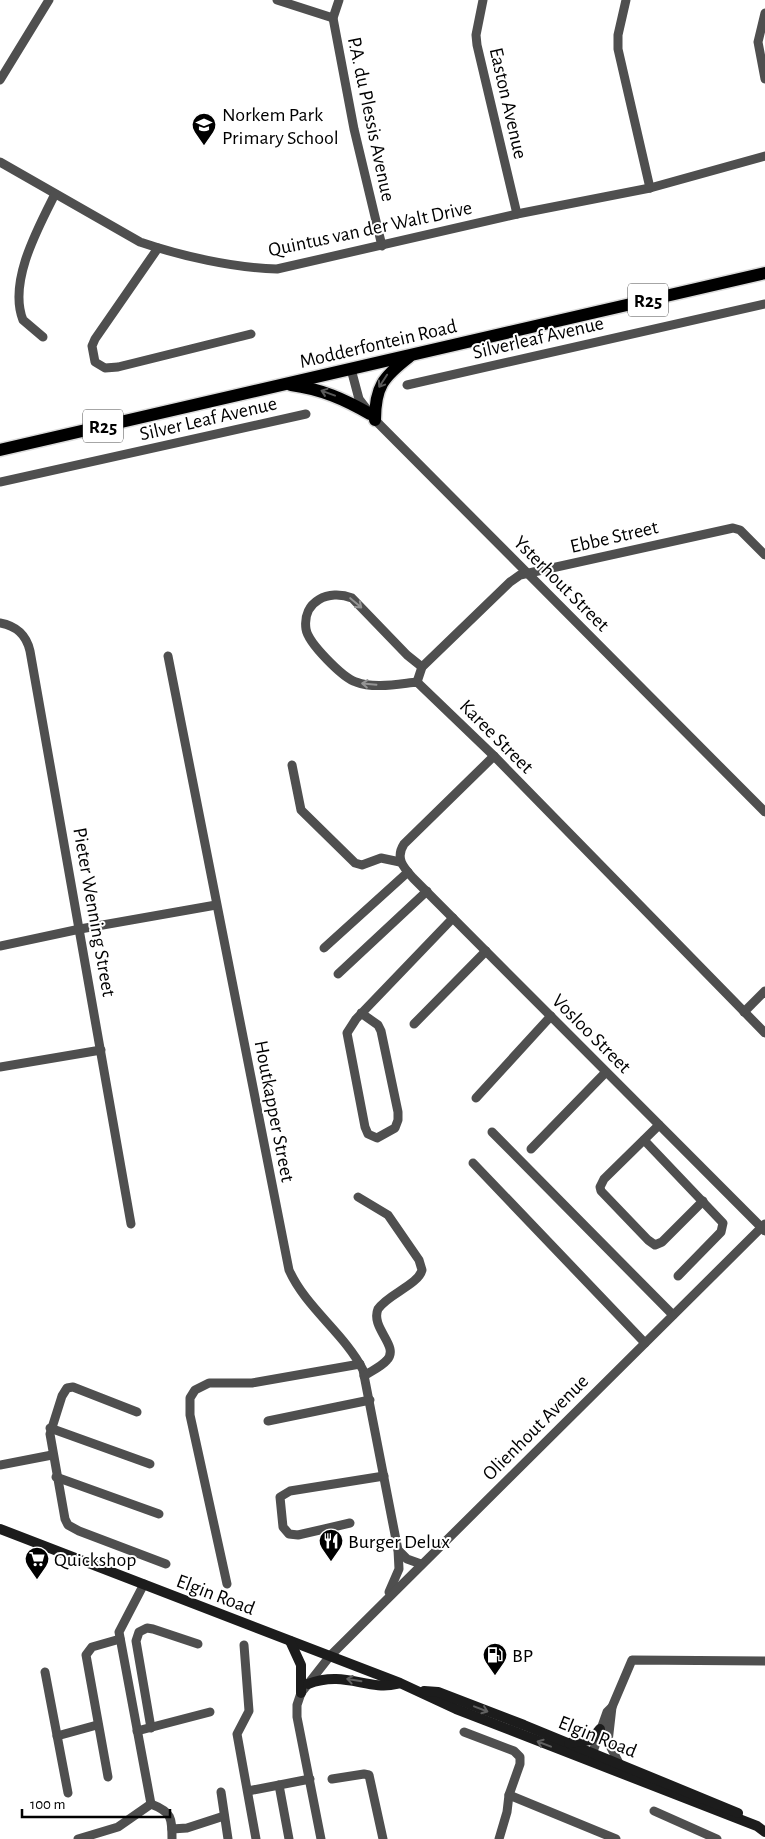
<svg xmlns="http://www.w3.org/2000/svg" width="765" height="1839" viewBox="0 0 765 1839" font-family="'Alegreya Sans',sans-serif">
<rect width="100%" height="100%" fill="#fff"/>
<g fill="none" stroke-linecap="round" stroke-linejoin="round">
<defs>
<g id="primary">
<path d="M291 385C321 389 344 399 370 414"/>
<path d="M375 420C375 387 383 377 409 357"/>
<path d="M0 450 765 273"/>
</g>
</defs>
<use href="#primary" stroke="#dbdbdb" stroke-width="15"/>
<g stroke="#4f4f4f" stroke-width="9">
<path d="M277 0 333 18"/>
<path d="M339 0 333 18 354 129 382 246"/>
<path d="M483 0 476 35 477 45 517 214"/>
<path d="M626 0 618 35V49L650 188"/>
<path d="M765 13 758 42 765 79"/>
<path d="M0 80 49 0"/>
<path d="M0 162 140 242C181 256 234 268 277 269L517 214 650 188 765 156"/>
<path d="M158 248 95 339 92 346 95 362 105 368 118 367 251 334"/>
<path d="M43 337 23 320C8 282 38 228 55 194"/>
<path d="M351 369 359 399 375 420 765 812"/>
<path d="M407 385 765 304"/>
<path d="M0 482 306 414"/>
<path d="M0 623C16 626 26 634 30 651L131 1224"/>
<path d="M168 656 289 1270C306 1308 344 1333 363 1370L398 1550 407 1559 421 1564"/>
<path d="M422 667 407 655 352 598C329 589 302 601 306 629 308 643 343 678 356 682 374 689 398 684 417 682L494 756 765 1033"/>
<path d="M417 682 422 667 510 582 520 575 733 528 740 530 765 555"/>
<path d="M494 756 404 844C395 858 403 867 413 878L765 1231"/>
<path d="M292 765 301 810 355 863 362 865 381 858 400 862"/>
<path d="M0 946 80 929 216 905"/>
<path d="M324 948 408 872"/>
<path d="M338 974 427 891"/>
<path d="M744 1012 765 991"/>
<path d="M361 1013 378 1025 381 1031 398 1112V1120L395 1128 377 1138 368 1134 365 1127 347 1033 356 1019 453 918"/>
<path d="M414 1024 486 951"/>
<path d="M0 1067 101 1050"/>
<path d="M476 1098 551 1016"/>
<path d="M659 1125 604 1179 600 1187 601 1191 648 1240 655 1245 662 1242 703 1201"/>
<path d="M492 1132 673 1315"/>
<path d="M644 1140 723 1223 721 1232 678 1276"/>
<path d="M531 1149 606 1072"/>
<path d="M473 1163 645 1343"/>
<path d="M358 1197 388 1215 419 1260 422 1270C418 1285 388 1294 378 1309 370 1328 400 1346 387 1360 381 1367 371 1371 364 1376"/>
<path d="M137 1412 73 1387 67 1388 62 1396 50 1434 65 1519 68 1525 79 1531 166 1564"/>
<path d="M268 1421 370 1400"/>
<path d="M50 1428 150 1464"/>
<path d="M0 1465 52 1455"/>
<path d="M56 1477 159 1514"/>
<path d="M350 1523 298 1535 289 1534 283 1527 280 1497 290 1491 384 1476"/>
<path d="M144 1584 119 1632 151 1804"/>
<path d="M227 1584 190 1415V1398L195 1390 209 1383H252L360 1364"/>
<path d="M389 1592 399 1569 398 1550"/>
<path d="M244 1645 249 1711 237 1734 256 1839"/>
<path d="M45 1672 68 1793"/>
<path d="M612 1707 608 1742 620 1765"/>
<path d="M151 1728 136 1641 139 1632 147 1628 153 1629 198 1644"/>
<path d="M137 1731 210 1712"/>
<path d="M464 1732 514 1751 520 1757V1764L509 1795 507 1812 499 1839"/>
<path d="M57 1736 97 1725"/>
<path d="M590 1760 607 1712 612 1707 632 1660 765 1661"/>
<path d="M108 1777 86 1655 92 1647 120 1639"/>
<path d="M332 1779 364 1774 369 1775 383 1839"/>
<path d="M279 1785 289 1839"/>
<path d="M248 1791 310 1779"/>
<path d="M221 1792 228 1839"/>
<path d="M509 1795 616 1839"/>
<path d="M151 1804C172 1812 172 1818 172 1839"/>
<path d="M654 1811 717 1839"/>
<path d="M172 1829 187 1828 224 1816"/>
<path d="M78 1839 118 1827 151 1804"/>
<path d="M321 1839 297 1717V1705L301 1693 330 1656 765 1224"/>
</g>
<g stroke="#1c1c1c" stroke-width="10">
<path d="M0 1529 400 1683 456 1709 757 1826 765 1832"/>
<path d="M290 1641 301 1665V1693"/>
<path d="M308 1684C345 1670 367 1691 397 1684"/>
<path d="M424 1691 438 1692 524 1725 738 1813"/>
<path d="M569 1743 591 1740 600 1729"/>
</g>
<use href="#primary" stroke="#000" stroke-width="12"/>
</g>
<defs><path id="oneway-shaft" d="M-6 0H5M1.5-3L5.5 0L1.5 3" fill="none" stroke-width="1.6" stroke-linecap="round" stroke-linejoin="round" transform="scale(1.25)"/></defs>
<g stroke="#595959">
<use href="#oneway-shaft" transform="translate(383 381) rotate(123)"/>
<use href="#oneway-shaft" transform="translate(328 393) rotate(-160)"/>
</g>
<g stroke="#959595">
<use href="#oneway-shaft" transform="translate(356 603) rotate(40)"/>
<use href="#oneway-shaft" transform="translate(369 684) rotate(-175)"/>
</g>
<g stroke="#606060">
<use href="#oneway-shaft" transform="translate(354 1680) rotate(-171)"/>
<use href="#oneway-shaft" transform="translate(481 1709) rotate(21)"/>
<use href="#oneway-shaft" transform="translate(544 1744) rotate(-159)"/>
</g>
<defs>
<symbol id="school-pin" viewBox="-11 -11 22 30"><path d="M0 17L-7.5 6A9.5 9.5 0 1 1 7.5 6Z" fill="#000" stroke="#fff"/><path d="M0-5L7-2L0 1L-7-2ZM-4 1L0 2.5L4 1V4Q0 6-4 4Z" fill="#fff"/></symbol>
<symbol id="restaurant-pin" viewBox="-11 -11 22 30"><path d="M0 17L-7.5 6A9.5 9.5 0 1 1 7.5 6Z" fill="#000" stroke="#fff"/><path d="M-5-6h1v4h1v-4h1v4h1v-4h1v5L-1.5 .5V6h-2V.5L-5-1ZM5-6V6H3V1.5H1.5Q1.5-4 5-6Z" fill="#fff"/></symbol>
<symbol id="supermarket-pin" viewBox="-11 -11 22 30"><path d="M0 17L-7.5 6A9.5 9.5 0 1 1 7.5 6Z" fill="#000" stroke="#fff"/><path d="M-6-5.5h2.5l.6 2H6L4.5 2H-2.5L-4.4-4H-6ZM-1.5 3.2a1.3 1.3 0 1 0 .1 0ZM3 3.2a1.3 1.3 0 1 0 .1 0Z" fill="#fff"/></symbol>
<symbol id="fuel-pin" viewBox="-11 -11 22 30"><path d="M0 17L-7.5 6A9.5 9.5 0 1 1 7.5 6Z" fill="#000" stroke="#fff"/><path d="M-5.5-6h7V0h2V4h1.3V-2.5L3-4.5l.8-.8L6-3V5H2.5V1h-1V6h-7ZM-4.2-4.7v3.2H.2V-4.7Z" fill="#fff"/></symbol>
</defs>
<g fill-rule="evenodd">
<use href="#school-pin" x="190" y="111" width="28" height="38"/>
<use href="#restaurant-pin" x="317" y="1527" width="28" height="38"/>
<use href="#supermarket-pin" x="23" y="1545" width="28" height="38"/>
<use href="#fuel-pin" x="481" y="1641" width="28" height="38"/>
</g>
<g text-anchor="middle" stroke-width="4" stroke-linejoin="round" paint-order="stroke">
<g fill="#fff" stroke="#4c4c4c" stroke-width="1">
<rect x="628" y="283.5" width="40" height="33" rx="4"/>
<rect x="83" y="409.5" width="40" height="33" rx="4"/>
</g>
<g font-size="19" font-weight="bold" fill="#000">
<text x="648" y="307">R25</text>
<text x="103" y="433">R25</text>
</g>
<g font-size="20" fill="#000" stroke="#fff">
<text transform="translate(509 103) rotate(77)" y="7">Easton Avenue</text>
<text transform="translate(372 119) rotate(78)" y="7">P.A. du Plessis Avenue</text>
<text transform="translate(370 228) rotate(-12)" y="7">Quintus van der Walt Drive</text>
<text transform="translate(538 337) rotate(-13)" y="7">Silverleaf Avenue</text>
<text transform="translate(378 343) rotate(-13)" y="7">Modderfontein Road</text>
<text transform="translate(208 418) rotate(-13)" y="7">Silver Leaf Avenue</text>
<text transform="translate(614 536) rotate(-13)" y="7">Ebbe Street</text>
<text transform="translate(562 583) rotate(45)" y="7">Ysterhout Street</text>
<text transform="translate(497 736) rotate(45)" y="7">Karee Street</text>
<text transform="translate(95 912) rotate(80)" y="7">Pieter Wenning Street</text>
<text transform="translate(592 1033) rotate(45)" y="7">Vosloo Street</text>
<text transform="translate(275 1111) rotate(79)" y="7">Houtkapper Street</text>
<text transform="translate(535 1427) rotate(-45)" y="7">Olienhout Avenue</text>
<text transform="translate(216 1594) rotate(21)" y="7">Elgin Road</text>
<text transform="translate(598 1736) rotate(22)" y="7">Elgin Road</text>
</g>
<g font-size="20" fill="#000" stroke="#fff" text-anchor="start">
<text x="222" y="121">Norkem Park<tspan x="222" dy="23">Primary School</tspan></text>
<text x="348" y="1548">Burger Delux</text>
<text x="54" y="1566">Quickshop</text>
<text x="512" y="1662">BP</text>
</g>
</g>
<path d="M22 1809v8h148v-8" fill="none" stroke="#000000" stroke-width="2.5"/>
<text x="30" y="1809" font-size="15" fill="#000000" stroke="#ffffff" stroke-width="4" paint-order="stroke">100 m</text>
</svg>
